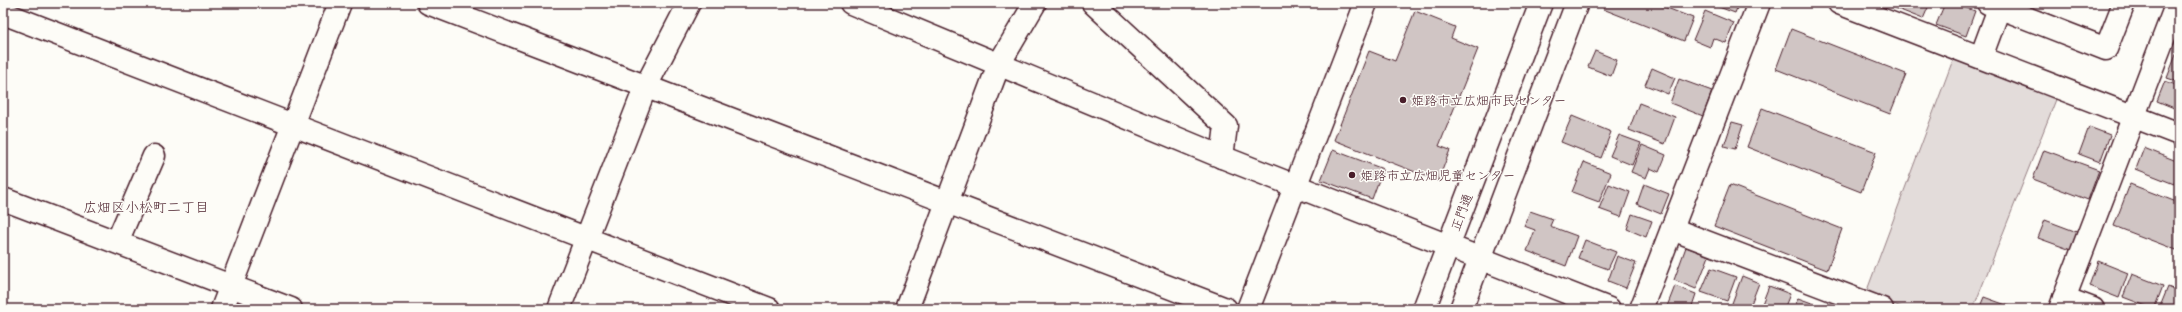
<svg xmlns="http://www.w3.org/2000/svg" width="2182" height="312" viewBox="0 0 2182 312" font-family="Dekko,'Klee One',sans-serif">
<rect width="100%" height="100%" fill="#fdfcf7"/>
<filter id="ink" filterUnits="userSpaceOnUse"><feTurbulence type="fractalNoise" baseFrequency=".025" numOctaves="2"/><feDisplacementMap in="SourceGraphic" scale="8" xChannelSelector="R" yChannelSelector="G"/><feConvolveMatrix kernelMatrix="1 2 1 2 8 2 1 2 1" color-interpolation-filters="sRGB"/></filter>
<g filter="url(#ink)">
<path fill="#e3dcda" stroke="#967e82" d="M1954 57 2057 97 1973 309H1906L1866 293Z"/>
<g fill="#d0c5c4" stroke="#4a1f2b">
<path d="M1606 3H1654L1693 18 1684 41 1603 9Z"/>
<path d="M1708 3H1739L1735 13Z"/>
<path d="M1897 3H1930L1923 19 1895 8Z"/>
<path d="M1945 3H1953L1975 11 1966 36 1936 25Z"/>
<path d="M1415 11 1455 27 1451 38 1478 49 1439 146 1450 150 1438 181 1334 140 1369 51 1395 61Z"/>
<path d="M1705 11 1734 23 1726 43 1713 38 1710 47 1693 40Z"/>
<path d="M1791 29 1906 74 1890 114 1776 69Z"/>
<path d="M1595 51 1617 60 1611 76 1588 67Z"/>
<path d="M2177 52H2179V82L2167 78Z"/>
<path d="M1652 68 1675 78 1668 94 1645 85Z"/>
<path d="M1679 79 1712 91 1703 116 1670 103Z"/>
<path d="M2165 81 2179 86V110L2157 101Z"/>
<path d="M1639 103 1675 117 1665 144 1629 130Z"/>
<path d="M1762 108 1876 152 1861 192 1747 147Z"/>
<path d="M1572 116 1611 132 1601 158 1561 142Z"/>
<path d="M1732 122 1743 125 1735 149 1724 146Z"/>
<path d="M2089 127 2110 135 2100 162 2079 154Z"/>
<path d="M1619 135 1641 143 1632 165 1610 156Z"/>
<path d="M1642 145 1666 155 1659 172 1650 168 1646 178 1631 172Z"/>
<path d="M2144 148 2179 162V172L2174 184 2136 169Z"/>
<path d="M1333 150 1383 169 1372 199 1321 180Z"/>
<path d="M2044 150 2099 170 2088 200 2033 179Z"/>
<path d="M1584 162 1611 173 1599 202 1572 192Z"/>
<path d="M1609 184 1630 192 1621 217 1599 209Z"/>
<path d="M1644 184 1669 194 1661 214 1637 204Z"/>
<path d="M2130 184 2179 203V251L2114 226Z"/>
<path d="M1730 185 1842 229 1827 270 1714 226Z"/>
<path d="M1530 211 1553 219 1550 226 1577 236 1566 266 1527 251 1535 230 1524 226Z"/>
<path d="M1632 214 1652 221 1646 237 1627 229Z"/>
<path d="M2045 220 2077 232 2071 250 2038 238Z"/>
<path d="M1585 240 1616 252 1608 269 1578 258Z"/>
<path d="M1686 247 1709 256 1696 289 1674 280Z"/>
<path d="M1617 256 1636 263 1626 288 1608 281Z"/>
<path d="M2098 261 2128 273 2119 298 2089 286Z"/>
<path d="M1711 268 1736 277 1727 301 1701 292Z"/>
<path d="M2132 274 2163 286 2154 309 2123 297Z"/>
<path d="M1742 276 1759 283 1749 309H1738L1731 306Z"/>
<path d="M1675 286 1696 294 1691 309H1666Z"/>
<path d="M1769 286 1790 294 1784 309H1760Z"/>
<path d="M2168 287 2179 292V309H2159Z"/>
<path d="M1984 297 2017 309H1979Z"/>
<path d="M1798 298 1820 306 1818 309H1794Z"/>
<path d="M1827 303 1844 309H1825Z"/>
</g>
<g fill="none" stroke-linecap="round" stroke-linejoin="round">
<defs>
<g id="minor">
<path d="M428 3 1226 309"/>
<path d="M851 3 1222 157 1609 309"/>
<path d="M1093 3 1226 126 1222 157"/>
<path d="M1839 3 2179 134"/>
<path d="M1988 3 2106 49 2124 3"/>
<path d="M3 13 769 309"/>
<path d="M1981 57 2001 3"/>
<path d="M3 199 291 309"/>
<path d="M1672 229 1882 309"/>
<path d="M117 242 154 156"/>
<path d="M2064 298 2093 309"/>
<path d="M222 309 340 3"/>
<path d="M559 309 645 88 689 3"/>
<path d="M907 309 999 64 1035 3"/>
<path d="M1248 309 1366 3"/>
<path d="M1424 309 1541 3"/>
<path d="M1461 309 1577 3"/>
<path d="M1641 309 1759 3"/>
<path d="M2060 309 2177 3"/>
</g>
</defs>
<use href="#minor" stroke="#4a1f2b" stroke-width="25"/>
<use href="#minor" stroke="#fdfcf7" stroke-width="22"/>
</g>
</g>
<g fill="#4a1f2b" stroke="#fdfcf7" stroke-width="1.5">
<circle cx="1403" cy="100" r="4"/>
<circle cx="1352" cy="175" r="4"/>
</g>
<g text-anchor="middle" stroke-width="3" stroke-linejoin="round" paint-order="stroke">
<g font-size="13" fill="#4a1f2b" stroke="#fdfcf7" text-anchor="start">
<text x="1411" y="105">姫路市立広畑市民センター</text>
<text x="1360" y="180">姫路市立広畑児童センター</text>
</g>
<g font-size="13" fill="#4a1f2b" stroke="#fdfcf7">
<text transform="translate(1461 212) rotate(-69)" y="5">正門通</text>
</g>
<g font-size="14" fill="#4a1f2b" stroke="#fdfcf7">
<text x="146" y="212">広畑区小松町二丁目</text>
</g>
</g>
<rect width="2182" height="312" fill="none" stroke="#fdfcf7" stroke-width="16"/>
<rect x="8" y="8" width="2166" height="296" fill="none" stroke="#4a1f2b" stroke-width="1.5" filter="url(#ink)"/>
</svg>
